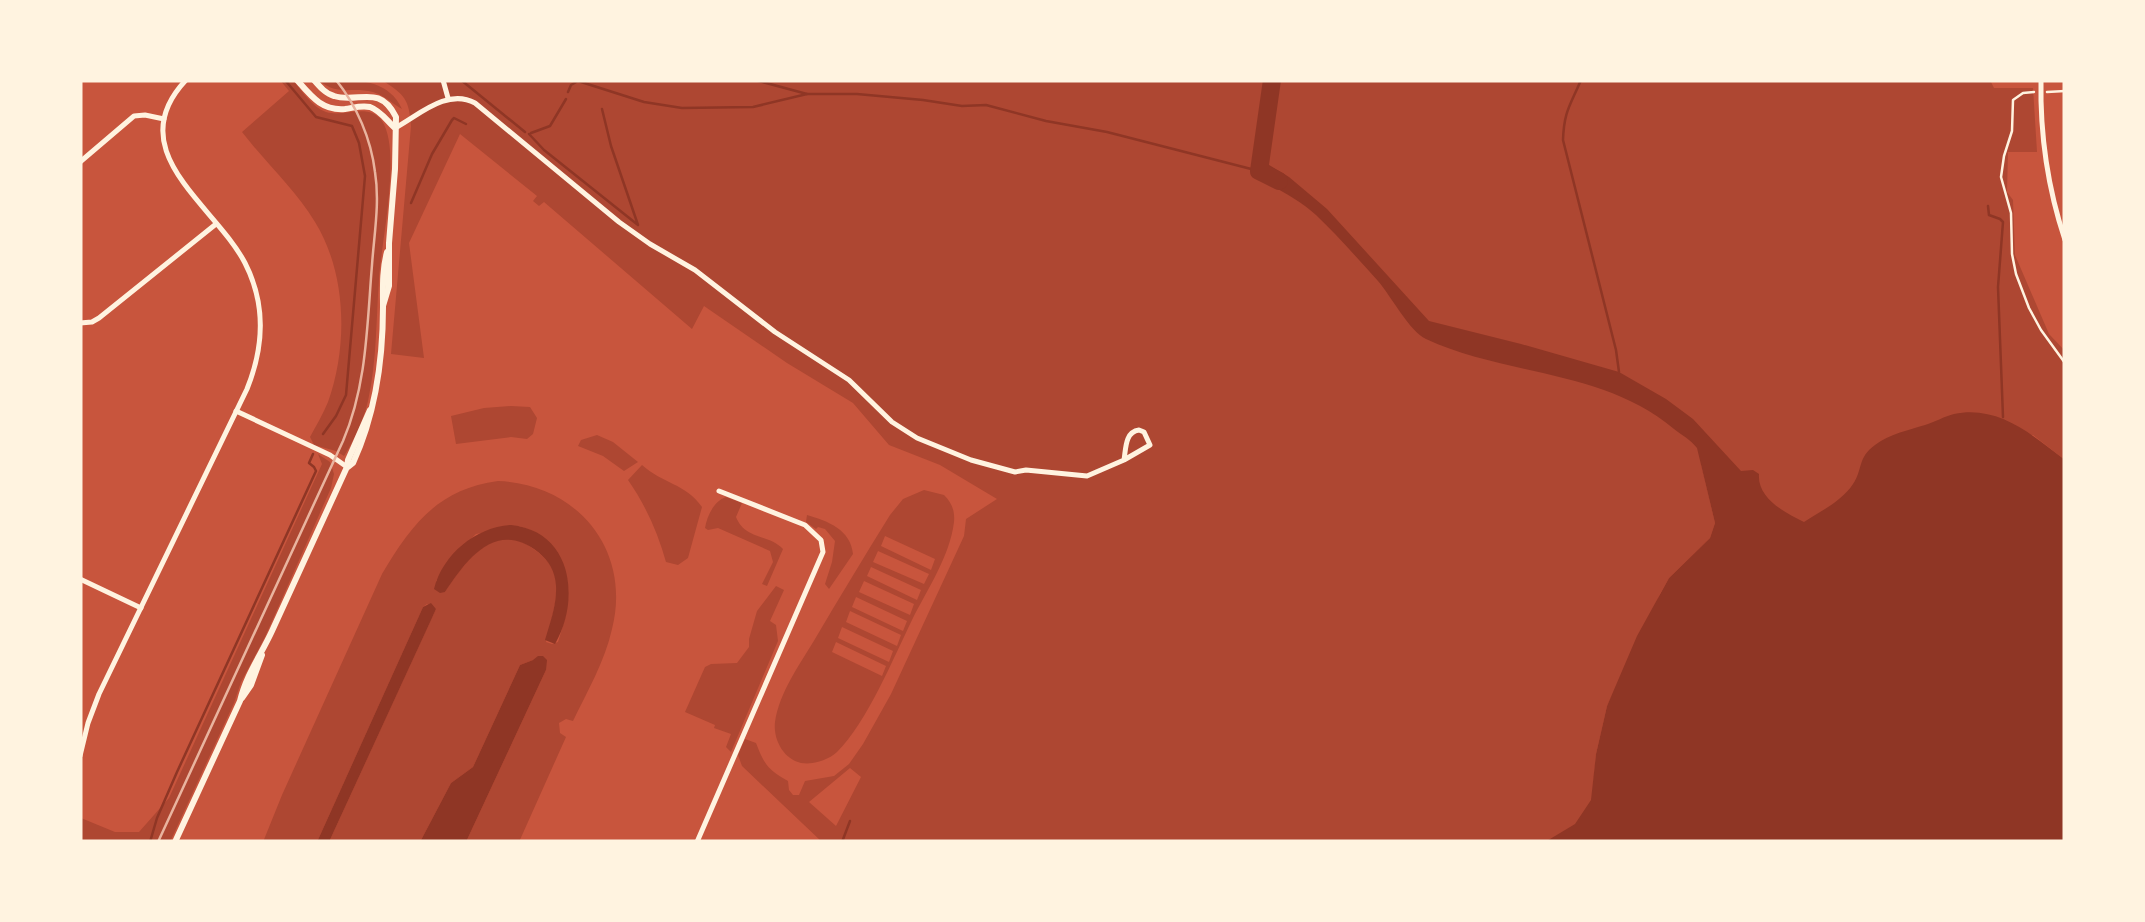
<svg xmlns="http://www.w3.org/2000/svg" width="2145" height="922" viewBox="0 0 2145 922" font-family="Commissioner,sans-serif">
<rect width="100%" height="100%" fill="#c8553d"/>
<g fill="#ae4732" fill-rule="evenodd">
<path d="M280 80H293C302 91 312 107 326 112 345 118 368 102 382 121 402 151 381 243 379 279 376 320 377 360 368 401 364 419 354 441 344 456L336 451 314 445 310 437C316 426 323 414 328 402 348 346 347 274 315 222 295 189 265 162 242 132L289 91Z"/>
<path d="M318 80C349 80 387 76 402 109 393 104 384 95 373 92 350 86 340 97 318 80Z"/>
<path d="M382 80H1990L1994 88H2033L2037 152H2008L2007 192 2013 200 2015 255 2049 334 2065 351V460L2033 435 1839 537 1751 553 1701 464 1715 523 1710 538 1669 578 1660 594 1607 706 1596 754 1592 799 1617 842H822L742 766 738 755 745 739 756 743C764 764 768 770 788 781L789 790 793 795H799L805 781 834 776 849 764 863 744 891 694 964 536 966 519 997 499 940 465 889 445 853 403 787 363 704 306 692 329 544 202 539 206 533 201 537 196 460 134 409 243 424 358 391 354 411 126C409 99 405 95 382 80ZM850 768 861 777 836 826 809 802Z"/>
<path d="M511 406 530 407 537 418 533 434 527 439 511 437 456 444 451 416 484 408Z"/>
<path d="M597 435 613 442 638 462 624 471 603 456 578 446 581 440Z"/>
<path d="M318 454 330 462 334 474 331 488 265 637 241 682 234 703 170 842H83L80 838 81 818 115 832H139L169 798 322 464Z"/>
<path d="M642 465C663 484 685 483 702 507L688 558 678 565 666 562C658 533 645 504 628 480Z"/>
<path d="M498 481C577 484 632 550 612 629 605 661 587 692 573 721L566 719 559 723 560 733 566 737 519 842H466L546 670 533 660 520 665 473 767 451 783 420 842H329L436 609 427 604 423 607 317 842H263L282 795 382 574C411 525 438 489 498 481ZM519 526C534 530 541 537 552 549 577 578 569 608 558 642L552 644 546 642C550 623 559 599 556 579 553 565 544 556 532 548 493 520 464 564 445 592L436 581 454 555 476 534Z"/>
<path d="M924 490 944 495C952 503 955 511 954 522 950 556 927 590 912 620 894 657 866 724 837 752 828 760 814 765 801 763 783 759 773 739 775 722 779 693 800 664 815 639 839 598 864 557 890 515L903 499ZM885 536 935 559 931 570 881 546ZM878 551 929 574 924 584 873 562ZM871 567 921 590 917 600 867 576ZM864 581 914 604 910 615 859 592ZM856 597 907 621 903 631 852 607ZM850 611 901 635 897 646 846 622ZM842 627 893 651 889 662 838 638ZM836 642 886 666 882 676 832 652Z"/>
<path d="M726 497 742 503 736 517C745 540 769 534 783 549L767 586 762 584 773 562 770 551 718 528 708 530 705 528C707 516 714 501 726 497Z"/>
<path d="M807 515C828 521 851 530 853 554L829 589 825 584 832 562 835 541 825 529 818 527 816 529 806 522Z"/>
<path d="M776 586 784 590 770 621 776 625 778 641 731 752 726 747 731 734 714 728 715 725 685 712 705 667 711 664 737 663 749 647V639L757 611Z"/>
</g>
<g fill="#8f3625">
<path d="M1266 163 1289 177 1327 209 1429 321 1521 344 1619 372 1666 399 1693 419 1741 471 1753 470 1759 474C1757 498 1785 513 1804 522 1821 511 1842 501 1853 484 1863 470 1857 458 1875 445 1889 434 1909 430 1925 425 1935 422 1945 416 1954 414 1999 405 2032 435 2065 460V842H1545L1575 824 1591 800 1596 754 1607 706 1637 636 1669 578 1710 538 1715 523 1697 448C1690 439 1683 436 1674 429 1605 370 1506 376 1426 339 1410 332 1391 296 1378 281 1358 259 1337 235 1316 215 1300 200 1277 189 1258 178L1259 171Z"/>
<path d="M511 525C572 531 581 599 555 644L545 640C550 623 557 604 556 586 555 571 549 561 538 552 496 519 467 559 445 592L440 593 434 589C443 554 476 527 511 525Z"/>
<path d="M431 603 436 609 432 618 329 842H317L423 607Z"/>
<path d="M538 656H543L547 660 546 670 466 842H420L451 783 473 767 520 665 533 660Z"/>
</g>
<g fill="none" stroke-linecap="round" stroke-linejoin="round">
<g stroke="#8f3625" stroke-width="2.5">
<path d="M285 80 316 117 352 126 359 143 365 176 346 395 336 416 323 434"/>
<path d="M461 80 525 132"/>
<path d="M755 80 807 94"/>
<path d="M1581 80C1570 106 1564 111 1563 140L1616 350 1619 372"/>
<path d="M568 92 571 85 578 81 644 102 682 108 753 107 807 94H857L923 100 962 106 986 105 1046 121 1107 132 1259 171"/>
<path d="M531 133 550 126 566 99"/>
<path d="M529 134 544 150 638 225 611 146 602 109"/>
<path d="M411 203 432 154 452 120 454 118 466 124"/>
<path d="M1988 206 1989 215 2000 219 2003 222 1998 287 2003 417"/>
<path d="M150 842 157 818 177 772 316 471 314 467 309 463 313 454"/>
<path d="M842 842 850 821"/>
</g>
<path stroke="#8f3625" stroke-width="18" d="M1272 80 1259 171 1279 181"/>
<g stroke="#fff3e0" stroke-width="2.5">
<path d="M2034 92 2023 93 2013 100 2012 131 2004 156 2001 177 2011 213 2012 254 2016 274 2029 308 2041 330 2065 363"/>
<path d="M2047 92 2065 91"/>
</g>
<g stroke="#fff3e0" stroke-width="5">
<path d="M443 80 448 98"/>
<path d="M2041 80C2040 133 2048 189 2065 240"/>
<path d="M395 128C419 115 447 88 475 103L619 222 650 244 695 270 775 332 849 380 892 422 917 438 971 460 1015 472 1026 470 1087 476 1124 460 1150 445 1144 432 1139 430C1125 432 1126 448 1124 460"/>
<path d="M80 162 134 116 145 115 164 119"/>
<path d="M80 323 92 322 99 318 216 224"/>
<path d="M236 411 330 455 347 467"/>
<path d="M80 579 141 608"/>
<path d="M80 756 88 723 99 694 247 389C264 347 266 304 245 263 215 205 119 151 186 80"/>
<path d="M697 842 823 552 821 540 805 525 719 491"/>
</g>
<g stroke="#fff3e0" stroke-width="6">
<path d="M297 80C311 96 322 111 345 109 353 108 361 105 370 107 381 111 387 121 395 128"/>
<path d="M314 80C320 87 326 94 334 96 358 104 379 83 396 117L395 169 389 243V286L383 306"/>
<path d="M348 467 353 463C375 415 383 360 383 307 383 288 382 271 387 252"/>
<path d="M242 698 251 685 262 655"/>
<path d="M175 842 240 701C246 675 261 655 272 631 297 577 322 522 347 467L348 460 370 410"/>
</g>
<path stroke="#e9b49f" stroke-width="2.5" d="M158 842 343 441C367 385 367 325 372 265 374 235 380 203 375 172 371 139 357 106 336 80"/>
</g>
<rect width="2145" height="922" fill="none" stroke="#fff3e0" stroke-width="165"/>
</svg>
